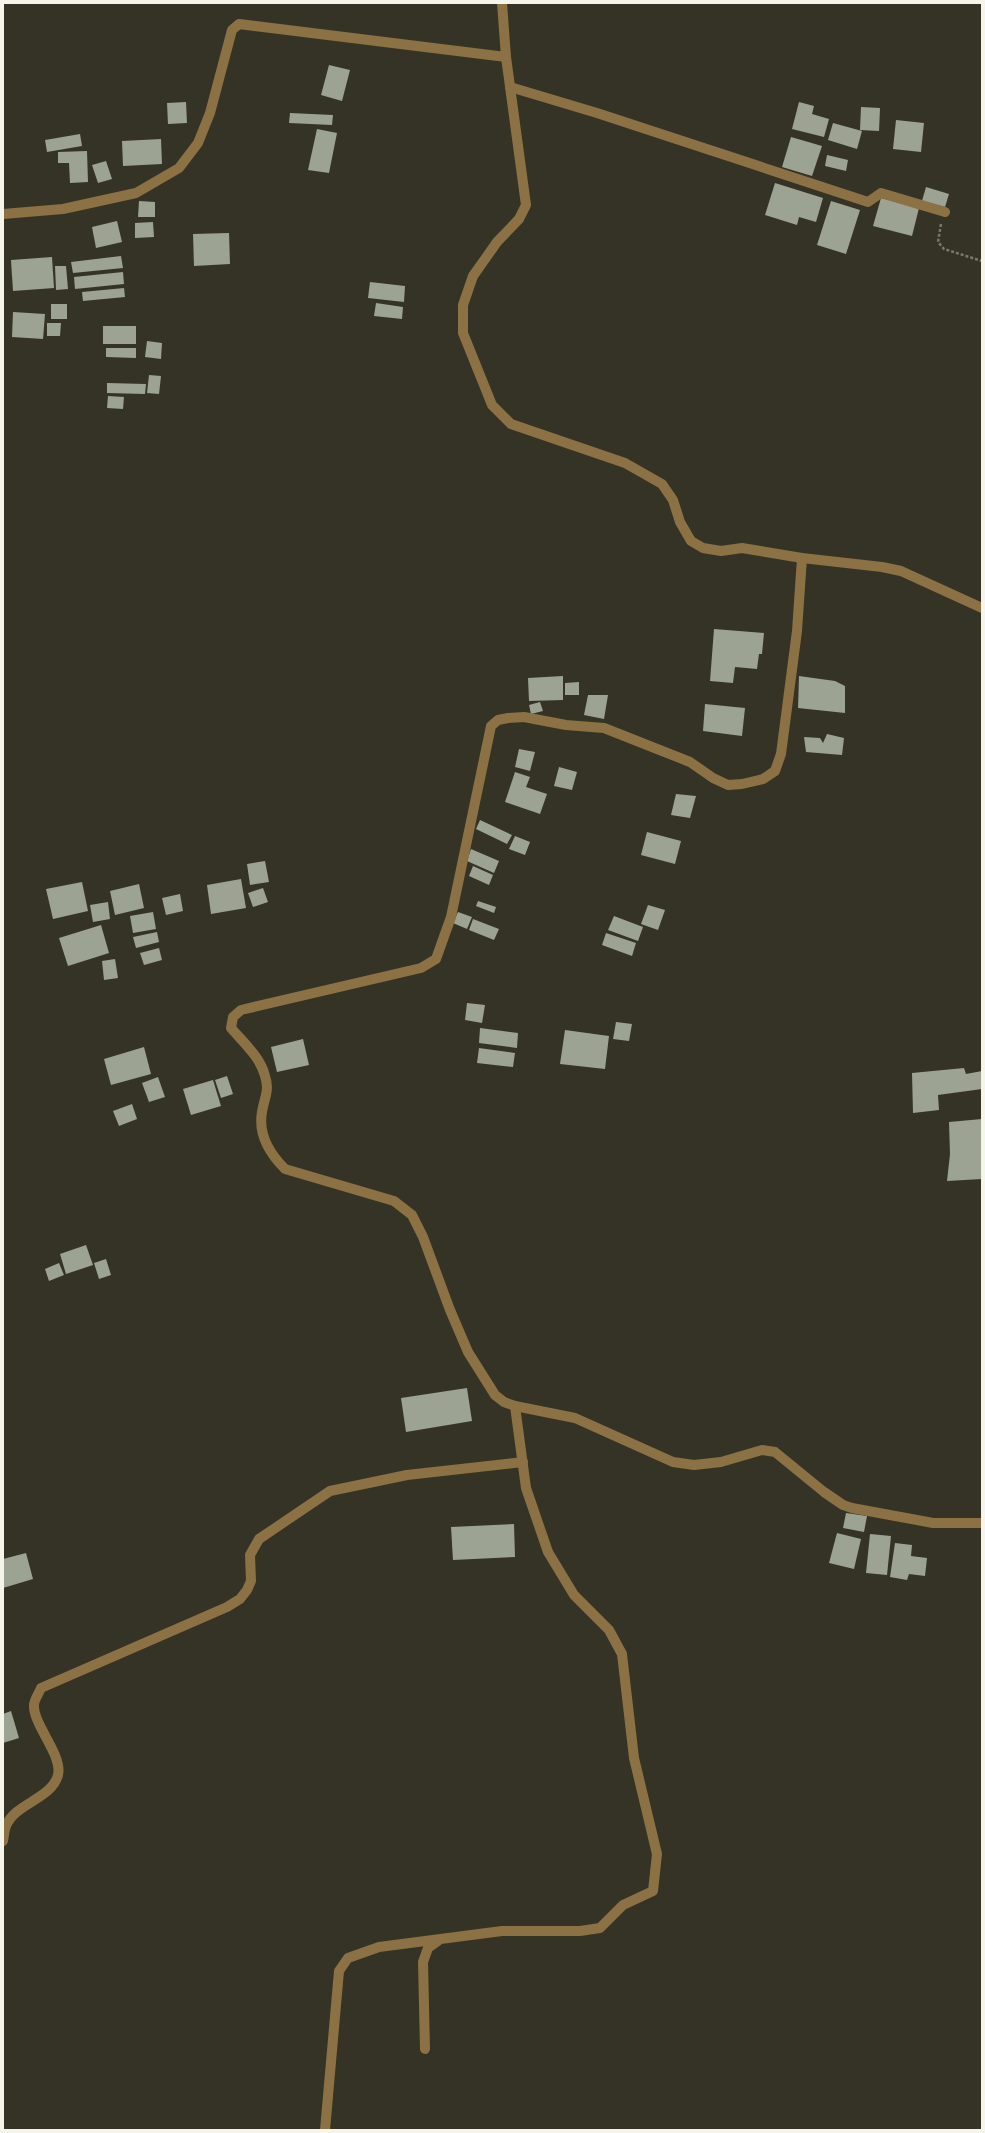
<svg xmlns="http://www.w3.org/2000/svg" width="985" height="2133" viewBox="0 0 985 2133" font-family="Raleway,sans-serif">
<rect width="100%" height="100%" fill="#353325"/>
<g fill="#9da393">
<path d="M329 65 350 70 342 101 321 95Z"/>
<path d="M186 102 187 123 168 124 167 103Z"/>
<path d="M799 102 814 106 812 114 829 119 824 137 792 129Z"/>
<path d="M861 107 880 108 879 131 860 130Z"/>
<path d="M290 113 333 115 332 125 289 123Z"/>
<path d="M896 120 924 123 921 152 893 149Z"/>
<path d="M833 123 862 131 857 149 828 140Z"/>
<path d="M317 129 337 133 329 173 308 170Z"/>
<path d="M80 134 82 146 47 152 45 140Z"/>
<path d="M791 137 822 146 812 176 782 167Z"/>
<path d="M161 139 162 164 123 166 122 141Z"/>
<path d="M87 151 88 182 70 183 69 163H58V152Z"/>
<path d="M827 155 848 160 846 171 825 166Z"/>
<path d="M106 161 112 179 98 183 92 165Z"/>
<path d="M775 183 823 198 816 222 799 217 797 225 765 215Z"/>
<path d="M926 187 949 194 945 207 922 201Z"/>
<path d="M881 198 919 208 912 236 873 226Z"/>
<path d="M139 201 155 202V217H138Z"/>
<path d="M831 201 860 210 846 254 817 245Z"/>
<path d="M117 221 122 242 96 248 92 227Z"/>
<path d="M153 222 154 237 135 238V223Z"/>
<path d="M229 233 230 264 194 266 193 234Z"/>
<path d="M121 256 123 268 73 273 71 262Z"/>
<path d="M52 257 54 288 13 291 11 260Z"/>
<path d="M55 266H66L68 289 56 290Z"/>
<path d="M123 272 124 284 75 289 74 277Z"/>
<path d="M370 282 405 286 404 302 368 298Z"/>
<path d="M124 288 125 297 83 301 82 292Z"/>
<path d="M376 303 403 307 402 319 374 316Z"/>
<rect x="51" y="304" width="16" height="15"/>
<path d="M13 312 45 314 43 339 12 337Z"/>
<path d="M47 323H61L60 336H47Z"/>
<rect x="103" y="326" width="33" height="18"/>
<path d="M147 341 162 343 161 359 145 357Z"/>
<path d="M106 348H136V358L106 357Z"/>
<path d="M149 375 161 376 159 394 147 393Z"/>
<path d="M107 383 146 384 145 394 107 393Z"/>
<path d="M108 396 124 397 123 409 107 408Z"/>
<path d="M714 629 764 633 762 654H759L757 669 735 667 733 683 710 681Z"/>
<path d="M563 676V700L529 701 528 678Z"/>
<path d="M799 676 835 681 845 686V713L798 708Z"/>
<path d="M579 682V695H565V683Z"/>
<path d="M588 695H608L604 719 584 715Z"/>
<path d="M540 702 543 711 531 714 529 705Z"/>
<path d="M705 704 745 708 742 736 703 731Z"/>
<path d="M827 734 844 738 842 755 806 752 804 737 820 738 823 743Z"/>
<path d="M519 749 535 752 530 771 515 767Z"/>
<path d="M559 767 577 772 572 790 554 786Z"/>
<path d="M515 772 530 777 526 787 547 794 540 814 505 802Z"/>
<path d="M676 794 696 796 690 818 671 815Z"/>
<path d="M480 820 512 835 507 844 476 829Z"/>
<path d="M647 832 681 841 675 864 641 855Z"/>
<path d="M515 836 530 842 525 855 509 849Z"/>
<path d="M471 849 499 861 494 873 467 861Z"/>
<path d="M265 861 269 882 250 885 247 864Z"/>
<path d="M473 866 493 875 489 885 469 876Z"/>
<path d="M241 879 246 908 211 914 207 885Z"/>
<path d="M82 882 88 911 53 919 46 889Z"/>
<path d="M139 884 144 908 115 915 110 891Z"/>
<path d="M263 888 268 902 253 907 248 893Z"/>
<path d="M180 894 183 911 166 915 162 898Z"/>
<path d="M478 901 496 907 494 913 476 906Z"/>
<path d="M108 902 110 919 93 922 90 905Z"/>
<path d="M648 905 665 910 658 930 641 924Z"/>
<path d="M153 912 156 929 133 933 130 916Z"/>
<path d="M458 912 472 917 467 929 453 923Z"/>
<path d="M614 916 643 927 638 941 608 930Z"/>
<path d="M473 919 499 929 494 940 469 930Z"/>
<path d="M101 925 109 953 68 966 59 938Z"/>
<path d="M157 932 159 942 136 948 133 937Z"/>
<path d="M606 933 636 943 632 956 602 945Z"/>
<path d="M159 948 162 960 144 965 140 953Z"/>
<path d="M115 959 118 978 104 980 102 961Z"/>
<path d="M467 1003 485 1005 482 1023 465 1020Z"/>
<path d="M616 1022 632 1024 629 1041 613 1039Z"/>
<path d="M480 1028 518 1033 517 1048 479 1043Z"/>
<path d="M565 1030 609 1036 605 1069 560 1064Z"/>
<path d="M303 1039 309 1065 277 1072 271 1047Z"/>
<path d="M144 1047 151 1074 111 1085 104 1059Z"/>
<path d="M479 1048 515 1053 513 1067 477 1063Z"/>
<path d="M964 1068 966 1074 982 1071V1089L938 1095 939 1110 913 1113 912 1073Z"/>
<path d="M227 1076 233 1094 221 1098 215 1080Z"/>
<path d="M158 1077 165 1097 149 1102 142 1083Z"/>
<path d="M213 1080 221 1106 191 1115 183 1089Z"/>
<path d="M132 1104 137 1119 119 1126 113 1111Z"/>
<path d="M982 1119V1179L947 1181 950 1154 949 1122Z"/>
<path d="M86 1245 93 1265 66 1274 60 1254Z"/>
<path d="M106 1259 111 1275 99 1279 94 1263Z"/>
<path d="M59 1263 64 1275 49 1281 45 1269Z"/>
<path d="M467 1388 472 1421 406 1432 401 1398Z"/>
<path d="M846 1513 867 1516 864 1532 843 1528Z"/>
<path d="M514 1524 515 1557 453 1560 451 1527Z"/>
<path d="M837 1533 861 1539 854 1569 829 1563Z"/>
<path d="M870 1534 891 1536 887 1575 866 1573Z"/>
<path d="M895 1543 912 1545 911 1556 927 1558 925 1576 909 1574 907 1580 890 1577Z"/>
<path d="M26 1553 33 1579 3 1588V1559Z"/>
<path d="M11 1711 19 1738 3 1743V1714Z"/>
</g>
<g fill="none" stroke-linecap="round" stroke-linejoin="round">
<path stroke="#7a786c" stroke-width="2.5" stroke-dasharray="3 2" stroke-linecap="butt" d="M941 224 938 242 944 249 982 261"/>
<g stroke="#8b7143" stroke-width="10">
<path d="M502 3 506 57 526 205 519 219 497 242 473 276 463 305V333L492 405 511 424 625 463 662 484 673 500 680 522 691 541 703 548 721 551 742 548 802 558 882 567 901 571 982 608"/>
<path d="M510 87 597 113 868 202 881 193 945 212"/>
<path d="M3 214 63 209 136 193 179 168 198 143 210 113 232 30 239 24 506 57"/>
<path d="M515 1406 575 1418 673 1462 694 1465 721 1462 762 1450 775 1452 824 1492 843 1505 852 1508 933 1523H982"/>
<path d="M3 1841C4 1836 4 1831 6 1826 15 1803 52 1799 58 1775 63 1755 33 1725 34 1705 34 1700 39 1693 41 1688L227 1607 240 1599 247 1590 251 1581 250 1555 259 1539 330 1491 407 1475 523 1462"/>
<path d="M425 2049 423 1962 428 1948 438 1941"/>
<path d="M325 2130 339 1971 348 1958 379 1947 502 1931H580L600 1928 623 1905 653 1891 657 1854 634 1758 622 1654 609 1630 574 1595 548 1552 526 1488 515 1406 504 1402 495 1395 468 1352 450 1310 423 1237 412 1215 394 1201 285 1169C270 1154 258 1134 262 1112 264 1098 270 1091 265 1076 261 1058 243 1042 231 1028L233 1017 241 1010 421 968 436 959 451 917 491 726 498 720 508 718 524 717 566 725 604 728 690 762 713 778 728 785 742 784 763 779 775 771 781 754 797 631 802 558"/>
</g>
</g>
<rect width="985" height="2133" fill="none" stroke="#f6f5ec" stroke-width="8"/>
</svg>
